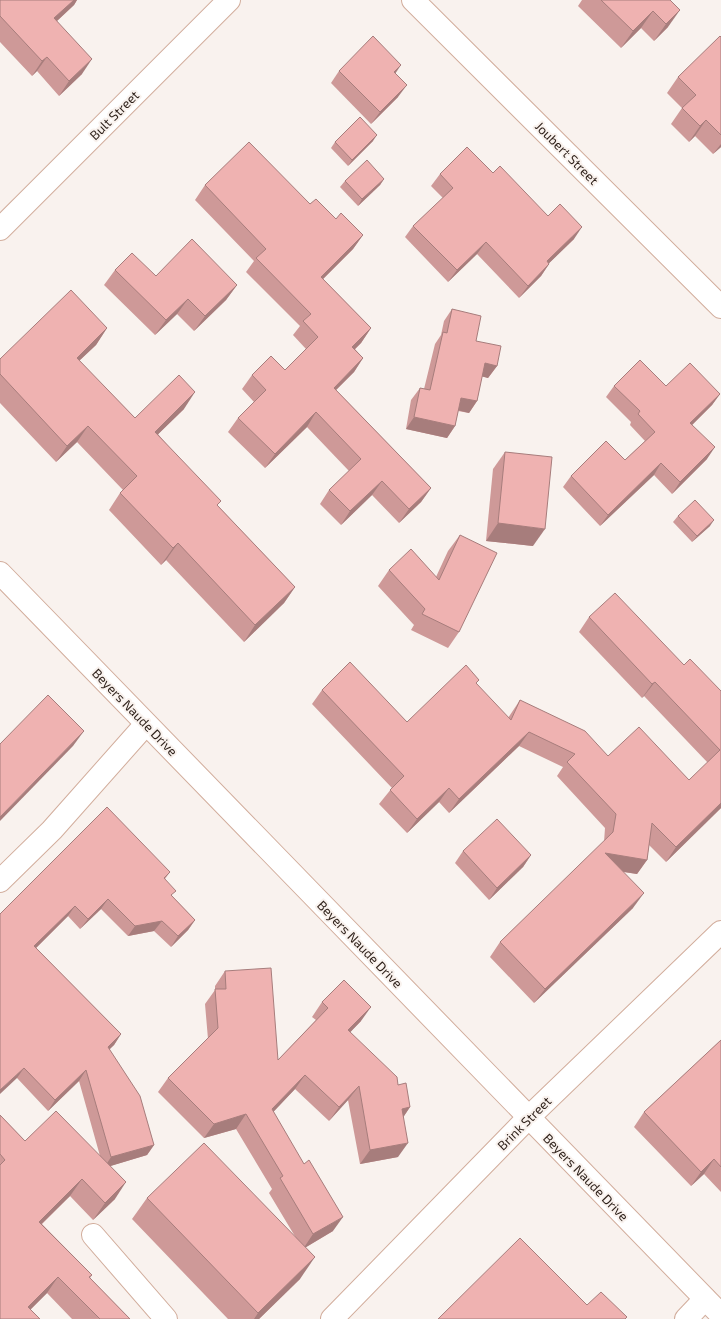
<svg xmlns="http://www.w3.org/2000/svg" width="721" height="1319" viewBox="0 0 721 1319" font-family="'Exo 2',sans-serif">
<rect width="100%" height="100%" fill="#f9f2ee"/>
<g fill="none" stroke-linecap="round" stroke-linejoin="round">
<defs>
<g id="minor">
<path d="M413 0 721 307"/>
<path d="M0 229 229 0"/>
<path d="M0 573 721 1315"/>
<path d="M0 881 52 830 146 724"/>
<path d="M93 1235 166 1319"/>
<path d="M332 1319 528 1118 721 932"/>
<path d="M686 1319 705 1299"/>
</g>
</defs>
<use href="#minor" stroke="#d2ad9c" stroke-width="24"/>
<use href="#minor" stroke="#fff" stroke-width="22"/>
</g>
<g fill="#ce9998">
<path d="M0 0H77L74 5 57 21 82 74 59 96 37 71 32 76 0 42Z"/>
<path d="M582 0H670L668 27 654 41 641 28 621 48 578 6Z"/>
<path d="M721 37V147L713 154 695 136 689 142 671 124 682 108 667 93 678 77Z"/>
<path d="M339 71 395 73 398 97 371 124 331 83Z"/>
<path d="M373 141 348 166 331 148 335 142Z"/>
<path d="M493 173 548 216 574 239 549 263V264L541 276 519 298 477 254 448 282 405 237 413 226 443 198 431 186 440 174Z"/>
<path d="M384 179 380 185 358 206 340 187 345 181Z"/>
<path d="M205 185 310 204 363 235 353 249 323 279 371 328 361 343 355 349 363 358 354 372 336 390 431 488 421 502 399 523 372 495 341 525 320 504 329 490 349 471 307 427 265 468 228 432 238 418 254 402 242 389 252 375 285 370 306 349 293 335 300 326 246 272 254 261 195 200Z"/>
<path d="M115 270 156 276 237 285 226 300 194 331 177 314 155 335 104 285Z"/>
<path d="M452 309 476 341 497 366 488 378 482 376 477 401 469 413 458 411 455 426 447 438 406 429 411 400 420 388 424 389 435 344 441 335 444 321Z"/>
<path d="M107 328 96 345 79 361 135 418 184 409 158 434 218 506 295 587 284 603 244 642 166 560 161 565 109 510 120 493 123 490 77 442 56 462 0 403V359Z"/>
<path d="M614 386H666L720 394 712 405 692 425 707 459 672 494 654 475 600 526 563 487 571 476 625 460 645 441 630 425 631 422 606 397Z"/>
<path d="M505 452 533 546 486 541 493 469Z"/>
<path d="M678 516 710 526 692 542 673 522Z"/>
<path d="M460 535 459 632 448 648 411 630 414 625 378 586 389 570 436 577 448 551Z"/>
<path d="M589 617 684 665 721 691V808L666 862 649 845 647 860 637 874 623 872 633 908 534 1003 490 957 500 942 604 842 605 828 557 776 563 767 519 746 449 813 439 802 407 833 379 804 392 788 312 704 322 690 407 722 476 684 508 718 520 700 608 756 689 780 708 763 644 696 642 698 579 632Z"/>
<path d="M463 851 531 855 523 867 489 900 455 863Z"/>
<path d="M170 872 165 879 172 896 195 920 188 930 171 947 154 931 128 936 101 909 80 929 68 916 36 948 121 1034 114 1045 109 1049 154 1145 147 1155 110 1166 115 1199 93 1220 70 1196 42 1224 92 1275 90 1278 130 1319H72L47 1293 31 1309 0 1319V1115L25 1141 100 1156 79 1081 48 1111 17 1078 0 914Z"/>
<path d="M225 971 278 1060 316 1020 312 1017 322 1002 361 1021 350 1032 398 1085 410 1107 404 1116 398 1157 360 1164 348 1100 329 1121 295 1089 273 1112 333 1231 306 1247 300 1279 259 1319H228L132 1219 147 1198 296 1238 269 1193 272 1189 236 1129 204 1138 158 1092 168 1078 208 1039 205 1004 215 990V986Z"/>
<path d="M721 1040V1192L704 1174 691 1186 634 1127 644 1112Z"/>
</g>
<g fill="#a77d7c">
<path d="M74 0H77L74 5 44 33 54 18Z"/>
<path d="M680 10 668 27 654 41 666 24Z"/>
<path d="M653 11 641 28 621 48 633 31Z"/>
<path d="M47 57 37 71 32 76 42 61Z"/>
<path d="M92 59 82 74 59 96 69 81Z"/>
<path d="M401 65 393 77 394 72Z"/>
<path d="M407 85 398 97 371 124 380 112Z"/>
<path d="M706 120 695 136 689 142 700 126Z"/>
<path d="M377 135 373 141 348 166 352 160Z"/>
<path d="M721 144V147L713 154Z"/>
<path d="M384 179 380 185 358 206 362 199Z"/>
<path d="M582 227 574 239 539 273 547 261Z"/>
<path d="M363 235 353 249 311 291 321 277Z"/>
<path d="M486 242 477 254 448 282 457 270Z"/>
<path d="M549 264 541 276 519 298 528 286Z"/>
<path d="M237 285 226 300 194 331 205 316Z"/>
<path d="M188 299 177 314 155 335 166 320Z"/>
<path d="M107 328 96 345 65 374 77 358Z"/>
<path d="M371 328 361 343 343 361 352 347Z"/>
<path d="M363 358 354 372 324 402 334 388Z"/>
<path d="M485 363 497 366 488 378 476 375Z"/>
<path d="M195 392 184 409 144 448 155 432Z"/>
<path d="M720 394 712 405 683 434 690 423Z"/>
<path d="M461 398 477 401 469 413 453 409Z"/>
<path d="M316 412 307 427 265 468 275 454Z"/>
<path d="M414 417 455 426 447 438 406 429Z"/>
<path d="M88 426 77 442 56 462 67 446Z"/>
<path d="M715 447 707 459 672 494 680 482Z"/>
<path d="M661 463 654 475 600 526 608 515Z"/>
<path d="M382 481 372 495 341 525 350 511Z"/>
<path d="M431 488 421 502 399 523 409 509Z"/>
<path d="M714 520 710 526 692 542 697 536Z"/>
<path d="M498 523 545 529 533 546 486 541Z"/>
<path d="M178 543 166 560 161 565 173 548Z"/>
<path d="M295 587 284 603 244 642 255 625Z"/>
<path d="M655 682 644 696 642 698 652 684Z"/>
<path d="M84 731 73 746 0 821V817Z"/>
<path d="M529 732 519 746 449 813 459 799Z"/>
<path d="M449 788 439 802 407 833 417 819Z"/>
<path d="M721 803V808L666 862 676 847Z"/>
<path d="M605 853 647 860 637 874 595 867Z"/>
<path d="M531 855 523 867 489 900 497 888Z"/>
<path d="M644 893 633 908 534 1003 545 989Z"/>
<path d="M108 899 101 909 80 929 88 919Z"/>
<path d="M75 906 68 916 27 957 34 946Z"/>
<path d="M195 920 188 930 171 947 178 936Z"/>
<path d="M162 921 154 931 128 936 135 926Z"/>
<path d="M371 1007 361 1021 338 1045 348 1030Z"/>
<path d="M121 1034 114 1045 101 1058 108 1047Z"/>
<path d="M24 1068 17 1078 0 1094V1090Z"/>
<path d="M86 1070 79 1081 48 1111 55 1100Z"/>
<path d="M305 1075 295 1089 262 1124 272 1109Z"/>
<path d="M359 1086 348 1100 329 1121 339 1107Z"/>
<path d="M410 1107 400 1122 402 1109Z"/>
<path d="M246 1114 236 1129 204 1138 214 1124Z"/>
<path d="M408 1143 398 1157 360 1164 370 1150Z"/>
<path d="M154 1145 147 1155 104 1168 111 1157Z"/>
<path d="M714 1159 704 1174 691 1186 701 1172Z"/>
<path d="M82 1179 70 1196 27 1238 39 1222Z"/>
<path d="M126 1182 115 1199 93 1220 105 1203Z"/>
<path d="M343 1217 333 1231 303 1249 313 1234Z"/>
<path d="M315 1257 300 1279 259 1319H254L258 1313Z"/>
<path d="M58 1277 47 1293 21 1319 28 1307Z"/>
</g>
<g fill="#efb2b1" stroke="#a77d7c">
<path d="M0 0H74L54 18 92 59 69 81 47 57 42 61 0 16Z"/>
<path d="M601 0H670L680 10 666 24 653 11 633 31Z"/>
<path d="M373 36 401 65 394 72 407 85 380 112 339 71Z"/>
<path d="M720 36 721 37V135L706 120 700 126 682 108 696 95 678 77Z"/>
<path d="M360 117 377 135 352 160 335 142Z"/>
<path d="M249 142 310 204 316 199 336 219 341 213 363 235 321 277 371 328 352 347 363 358 334 388 431 488 409 509 382 481 350 511 329 490 361 459 316 412 275 454 238 418 266 390 252 375 271 356 285 370 318 337 303 321 311 314 256 258 266 249 205 185Z"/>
<path d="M467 147 493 173 500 166 548 216 560 204 582 227 547 261 549 264 528 286 486 242 457 270 413 226 453 188 440 174Z"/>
<path d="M367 160 384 179 362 199 345 181Z"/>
<path d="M192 239 237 285 205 316 188 299 166 320 115 270 132 253 156 276Z"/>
<path d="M71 290 107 328 77 358 135 418 179 375 195 392 155 432 221 501 217 505 295 587 255 625 178 543 173 548 120 493 137 476 88 426 67 446 0 374V359Z"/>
<path d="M452 309 481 316 476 341 501 346 497 366 485 363 477 401 461 398 455 426 414 417 420 388 430 390 443 332 447 333Z"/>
<path d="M640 360 666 386 690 363 720 394 690 423 715 447 680 482 661 463 608 515 571 476 606 441 625 460 655 432 638 414 640 411 614 386Z"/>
<path d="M505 452 552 457 545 529 498 523Z"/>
<path d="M695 500 714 520 697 536 678 516Z"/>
<path d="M460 535 497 553 459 632 422 614 425 609 389 570 411 549 439 580Z"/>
<path d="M615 593 684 665 690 659 721 691V803L676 847 652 823 647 860 605 853 644 893 545 989 500 942 613 832 616 814 567 762 575 754 529 732 459 799 449 788 417 819 390 790 404 776 322 690 350 662 407 722 466 665 479 680 476 683 511 720 520 700 585 731 608 756 639 727 689 780 720 750 655 682 652 684 589 617Z"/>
<path d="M48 695 84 731 0 817V744Z"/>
<path d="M107 807 170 872 164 878 176 891 171 895 195 920 178 936 162 921 135 926 108 899 88 919 75 906 34 946 121 1034 108 1047 140 1096 154 1145 111 1157 86 1070 55 1100 24 1068 0 1090V914Z"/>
<path d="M497 819 531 855 497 888 463 851Z"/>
<path d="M271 968 278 1060 328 1008 322 1002 344 980 371 1007 348 1030 397 1077 398 1085 406 1083 410 1107 402 1109 408 1143 370 1150 359 1086 339 1107 305 1075 272 1109 304 1164 309 1160 343 1217 313 1234 280 1178 283 1176 246 1114 214 1124 168 1078 218 1028 215 989H226L225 971Z"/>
<path d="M721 1040V1167L714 1159 701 1172 644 1112Z"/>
<path d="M56 1111 126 1182 105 1203 82 1179 39 1222 92 1275 89 1277 130 1319H100L58 1277 28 1307 40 1319H0V1165L5 1160 0 1154V1115L25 1141Z"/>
<path d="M204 1143 315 1257 258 1313 147 1198Z"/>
<path d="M520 1238 587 1305 601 1292 627 1317 625 1319H438Z"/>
</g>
<g text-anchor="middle" stroke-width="4" stroke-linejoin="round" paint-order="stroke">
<g font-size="13" fill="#2c1f18" stroke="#f9f2ee">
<text transform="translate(114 115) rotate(-45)" y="5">Bult Street</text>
<text transform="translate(567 153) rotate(45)" y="5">Joubert Street</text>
<text transform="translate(135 712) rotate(46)" y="5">Beyers Naude Drive</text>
<text transform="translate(360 944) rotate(46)" y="5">Beyers Naude Drive</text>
<text transform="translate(524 1123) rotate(-45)" y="5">Brink Street</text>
<text transform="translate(586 1177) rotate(46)" y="5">Beyers Naude Drive</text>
</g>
</g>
</svg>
